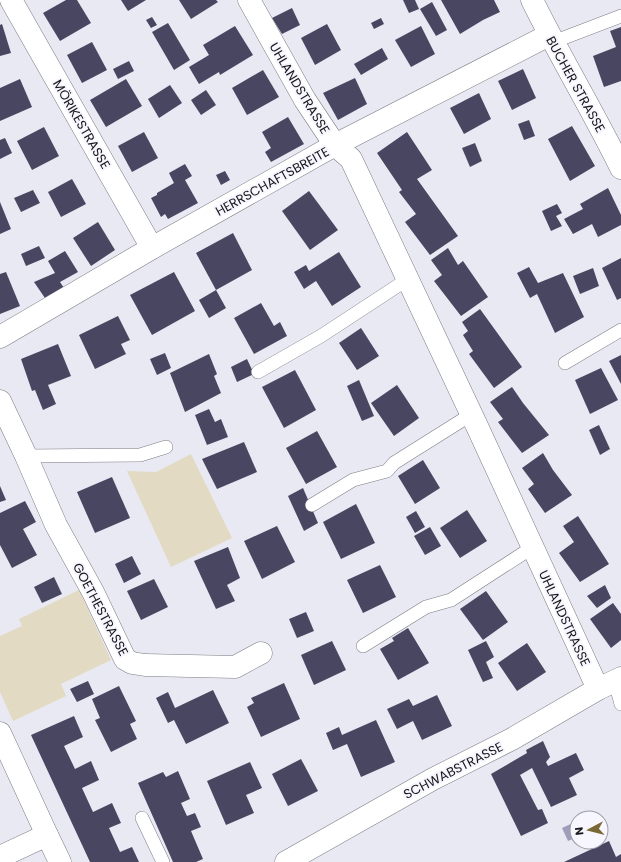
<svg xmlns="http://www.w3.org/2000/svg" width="621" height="862" viewBox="0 0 621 862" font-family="Poppins,sans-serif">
<rect width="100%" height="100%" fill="#e9e9f3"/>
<g fill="#e2dac2">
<path d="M191 454 232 538 171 567 127 471 156 472Z"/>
<path d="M79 590 111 660 61 684 66 696 13 721 0 692V636L22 626 19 619Z"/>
</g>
<path fill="#a09cbb" d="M577 821V837L568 841 562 828Z"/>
<g fill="#494661">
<path d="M66 0H77L91 23 60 41 43 13Z"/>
<path d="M121 0H146L128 11Z"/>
<path d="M179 0H216L218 2 191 19Z"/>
<path d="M403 0H415L419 9 409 13Z"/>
<path d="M441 0H494L500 12 483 20 460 34Z"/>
<path d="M432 2 447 30 436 36 420 9Z"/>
<path d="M292 8 300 25 282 34 272 18Z"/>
<path d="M152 17 157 25 151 28 146 20Z"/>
<path d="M381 18 384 24 374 29 371 23Z"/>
<path d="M168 23 190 60 174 70 152 32Z"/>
<path d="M2 24 11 53 0 56V25Z"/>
<path d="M327 24 341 50 315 65 301 38Z"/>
<path d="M235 26 253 55 220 75 219 72 199 84 189 67 209 55 203 45Z"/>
<path d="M421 26 435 54 411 67 395 40Z"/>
<path d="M621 27V81L604 87 593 56 616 47 610 31Z"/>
<path d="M92 42 107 70 82 83 67 55Z"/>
<path d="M382 48 388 59 361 75 354 64Z"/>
<path d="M129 61 134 71 118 79 113 69Z"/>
<path d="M523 69 536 98 512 110 498 81Z"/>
<path d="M263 70 279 97 247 115 232 88Z"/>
<path d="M355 78 367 104 338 120 323 93Z"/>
<path d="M20 79 32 107 0 121V88Z"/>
<path d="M126 79 142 106 106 127 90 100Z"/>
<path d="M170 85 182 103 159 118 148 99Z"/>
<path d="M206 90 216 105 201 115 191 100Z"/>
<path d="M479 93 491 119 464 134 450 108Z"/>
<path d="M288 117 304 144 271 162 265 152 271 148 262 132Z"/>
<path d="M529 120 535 136 524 140 518 124Z"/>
<path d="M572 126 595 166 570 181 548 139Z"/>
<path d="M44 127 59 156 32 170 17 141Z"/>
<path d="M144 132 158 158 132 172 118 146Z"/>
<path d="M407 132 432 170 417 179 458 236 430 255 405 222 416 214 399 192 402 190 377 153Z"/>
<path d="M5 138 12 153 0 159V140Z"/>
<path d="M475 143 482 161 470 167 462 148Z"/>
<path d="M185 164 192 176 185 180 198 203 168 219 165 214 161 217 151 198 157 195V193L174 183 169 173Z"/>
<path d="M225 171 230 180 221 185 216 175Z"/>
<path d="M72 179 86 204 61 217 48 192Z"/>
<path d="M608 188 621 215V225L598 237 592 224 573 234 564 219 583 209 580 204Z"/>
<path d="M33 190 40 203 21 212 14 198Z"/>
<path d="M309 191 338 230 310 250 282 211Z"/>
<path d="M0 202 11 229 0 234Z"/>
<path d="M557 204 562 213 556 216 562 226 551 231 542 211Z"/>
<path d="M98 222 115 250 91 266 73 238Z"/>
<path d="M233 233 252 270 216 290 226 308 209 318 199 300 216 290 196 253Z"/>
<path d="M39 246 45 258 26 266 21 254Z"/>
<path d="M448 248 458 265 463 261 488 297 461 316 434 281 442 275 431 260Z"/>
<path d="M65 251 78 272 60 282 66 291 47 301 34 282 55 273 48 261Z"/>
<path d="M339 252 361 287 332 306 316 281 304 289 294 272 306 265 309 271Z"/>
<path d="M621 258V298L617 300 602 268Z"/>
<path d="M529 267 538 283 563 273 584 317 555 333 537 294 530 298 517 273Z"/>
<path d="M593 268 599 286 580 294 573 276Z"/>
<path d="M6 272 20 306 0 314V274Z"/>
<path d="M174 272 195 311 152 335 130 295Z"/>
<path d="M261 303 274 326 280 322 287 336 254 354 234 318Z"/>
<path d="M480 309 522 367 494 388 469 354 473 351 463 335 468 331 462 322Z"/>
<path d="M118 316 130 340 121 344 126 354 95 369 79 335Z"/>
<path d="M361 328 379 356 357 370 339 343Z"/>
<path d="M58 344 71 376 48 385 56 404 43 410 35 390 32 391 21 359Z"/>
<path d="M165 353 171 368 157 375 150 359Z"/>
<path d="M209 354 217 374 214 376 221 393 185 412 170 373Z"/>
<path d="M621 355V384L609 361Z"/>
<path d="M247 359 254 374 237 382 231 367Z"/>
<path d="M601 368 618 400 590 414 575 380Z"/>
<path d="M295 370 316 410 284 428 262 387Z"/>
<path d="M359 380 374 416 362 421 347 386Z"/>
<path d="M397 385 419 418 394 436 371 403Z"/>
<path d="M512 387 523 403 549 435 522 453 498 422 503 419 490 402Z"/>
<path d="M209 409 215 422 221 419 228 437 207 445 195 415Z"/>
<path d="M599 425 610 449 600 455 589 430Z"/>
<path d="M317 431 337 467 306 484 286 448Z"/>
<path d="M244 442 257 472 217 489 202 459Z"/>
<path d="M543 453 553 470 572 495 545 513 528 489 534 484 522 468Z"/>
<path d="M423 460 440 488 415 504 398 476Z"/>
<path d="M112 477 130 518 95 533 77 492Z"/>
<path d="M0 486 6 500 0 502Z"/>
<path d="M303 488 318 523 304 531 288 496Z"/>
<path d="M25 501 36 522 23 529 37 555 12 568 0 545V513Z"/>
<path d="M356 504 375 543 341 559 323 522Z"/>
<path d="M467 510 487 541 460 558 440 528Z"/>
<path d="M416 511 425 527 415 533 406 517Z"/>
<path d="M578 516 609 564 580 582 559 553 574 542 563 526Z"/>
<path d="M277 526 295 562 262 579 244 541Z"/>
<path d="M430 527 441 546 425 555 414 536Z"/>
<path d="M228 547 240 578 227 585 235 601 216 609 194 561Z"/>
<path d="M132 556 141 574 124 583 115 564Z"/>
<path d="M380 565 396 597 363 613 347 580Z"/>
<path d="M54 577 62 594 42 603 34 587Z"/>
<path d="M154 579 168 607 141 620 127 591Z"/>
<path d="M605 585 611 598 597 608 587 596Z"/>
<path d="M486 591 508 622 483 640 460 609Z"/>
<path d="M613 603 621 614V640L611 648 590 619Z"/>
<path d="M306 612 314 631 297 638 289 619Z"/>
<path d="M408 628 429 663 398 680 380 649 394 641 392 638Z"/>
<path d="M332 641 346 670 314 685 301 655Z"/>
<path d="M486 641 494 657 486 662 493 678 483 682 468 650Z"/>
<path d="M527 643 546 672 517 691 498 663Z"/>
<path d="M88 681 94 694 77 702 70 689Z"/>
<path d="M284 683 300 719 261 737 247 707 254 703 251 698Z"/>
<path d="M119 686 136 721 130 724 137 739 111 752 95 720 100 718 92 699Z"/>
<path d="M213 690 229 723 186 744 174 720 168 723 156 698 168 692 175 708Z"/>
<path d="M437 695 452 726 422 740 413 721 397 729 387 709 409 699 413 706Z"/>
<path d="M74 716 83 737 64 746 75 769 91 761 99 780 82 788 93 812 112 803 121 823 109 828 120 852 132 847 139 862H90L31 735Z"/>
<path d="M376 720 395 762 361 777 347 744 333 750 326 733 339 727 342 735Z"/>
<path d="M543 741 550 757 546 762 548 766 576 753 584 770 569 778 577 795 551 807 532 768 520 775 538 810 542 809 548 823 521 836 491 774 527 753 526 750Z"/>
<path d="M301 759 318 791 288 806 272 774Z"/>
<path d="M250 762 262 788 246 795 254 813 226 825 207 781Z"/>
<path d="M178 771 190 799 181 803 187 816 195 813 201 827 191 831 203 859 196 862H173L138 783 163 772 166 777Z"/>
<path d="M609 841 616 857 621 854V862H564Z"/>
</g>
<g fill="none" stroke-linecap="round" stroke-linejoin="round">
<defs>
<g id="lane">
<path d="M553 42 621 16"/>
<path d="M565 363 621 330"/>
<path d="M258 372 321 336 408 279"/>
<path d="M26 456 140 455 166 447"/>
<path d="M312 505 353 480 387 471 394 463 472 414"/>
<path d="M363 646 426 607 451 600 533 547"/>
<path d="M615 682 621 704"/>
<path d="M142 818 163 862"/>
</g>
<g id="street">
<path d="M11 0 152 248"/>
<path d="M249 0 305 100 335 145 351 159 476 424 598 689"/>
<path d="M532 0C560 57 593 111 621 168"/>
<path d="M0 337 152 248 335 145 549 35"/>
<path d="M0 401 26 456 56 525 93 592 125 659 132 663 145 665 235 667 261 653"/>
<path d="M0 733 47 835"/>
<path d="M0 857 47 835 60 862"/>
<path d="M286 862 433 779 512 739 598 689 621 678"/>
</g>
</defs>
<use href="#lane" stroke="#7d7c85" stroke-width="14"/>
<use href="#street" stroke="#7d7c85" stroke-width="23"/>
<use href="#lane" stroke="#fff" stroke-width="13"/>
<use href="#street" stroke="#fff" stroke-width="22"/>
</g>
<g text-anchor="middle" stroke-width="4" stroke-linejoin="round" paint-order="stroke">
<g font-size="13" fill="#17171a" stroke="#f7f6ff">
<text transform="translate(576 84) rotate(61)" y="5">BUCHER STRASSE</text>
<text transform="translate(300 88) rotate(59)" y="5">UHLANDSTRASSE</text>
<text transform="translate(82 124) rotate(60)" y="5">MÖRIKESTRASSE</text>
<text transform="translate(272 181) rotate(-29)" y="5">HERRSCHAFTSBREITE</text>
<text transform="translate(101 609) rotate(62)" y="5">GOETHESTRASSE</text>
<text transform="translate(565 618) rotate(65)" y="5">UHLANDSTRASSE</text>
<text transform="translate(453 770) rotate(-27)" y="5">SCHWABSTRASSE</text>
</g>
</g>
<g transform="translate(589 830) rotate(263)"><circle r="19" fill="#f7f6ff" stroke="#9d9da3"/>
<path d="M0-3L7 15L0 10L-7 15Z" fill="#796836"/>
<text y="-6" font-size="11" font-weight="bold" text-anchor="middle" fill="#17171a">N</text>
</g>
</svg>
